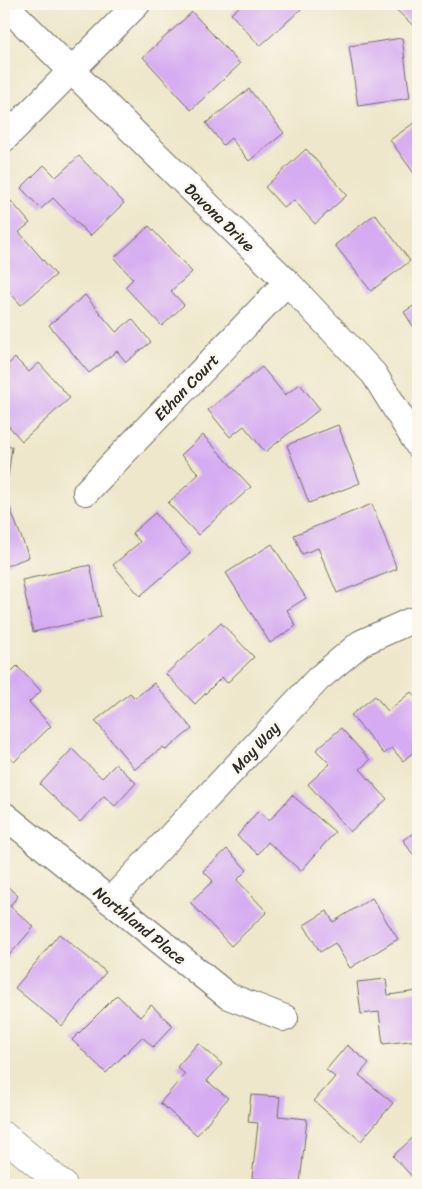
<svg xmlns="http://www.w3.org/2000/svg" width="422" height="1189" viewBox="0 0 422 1189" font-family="Sriracha,sans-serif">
<rect width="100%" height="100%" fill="#fbf7ec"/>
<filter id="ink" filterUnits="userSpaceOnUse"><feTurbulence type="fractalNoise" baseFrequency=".02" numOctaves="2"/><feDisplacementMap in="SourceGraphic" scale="10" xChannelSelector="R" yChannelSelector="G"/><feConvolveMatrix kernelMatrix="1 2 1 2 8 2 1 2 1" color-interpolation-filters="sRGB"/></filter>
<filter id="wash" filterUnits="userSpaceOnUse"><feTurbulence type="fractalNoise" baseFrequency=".0096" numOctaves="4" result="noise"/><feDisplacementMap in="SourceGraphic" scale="20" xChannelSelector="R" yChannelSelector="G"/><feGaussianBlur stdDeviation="1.12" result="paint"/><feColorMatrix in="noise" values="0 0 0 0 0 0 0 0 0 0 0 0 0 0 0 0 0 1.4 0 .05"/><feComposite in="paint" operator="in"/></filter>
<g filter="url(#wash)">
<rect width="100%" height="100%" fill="#eee7cb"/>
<g id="blocks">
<g fill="#d5acf2">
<path d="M242 4H307L260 46 231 14Z"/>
<path d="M390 4H418V30Z"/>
<path d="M192 12 240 64 191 110 143 57Z"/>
<path d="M402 38 410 98 358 106 349 46Z"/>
<path d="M249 89 284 133 249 161 231 138 223 145 206 123Z"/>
<path d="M418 120V179L390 140Z"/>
<path d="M306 149 347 195 315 224 294 200 284 208 265 187Z"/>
<path d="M79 156 124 203 90 236 53 198 41 209 21 188 44 165 56 177Z"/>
<path d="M11 201 30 223 19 232 56 275 21 305 4 286V208Z"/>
<path d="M375 214 410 261 371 291 335 245Z"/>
<path d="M149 226 192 272 171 291 184 305 162 326 125 287 133 279 114 258Z"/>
<path d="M85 295 116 332 132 319 151 342 126 362 117 351 89 373 49 325Z"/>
<path d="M418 303V334L404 312Z"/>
<path d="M15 358 29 372 39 363 70 398 22 441 4 421V368Z"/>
<path d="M262 367 285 395 300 384 320 409 265 452 244 426 230 437 208 410Z"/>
<path d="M338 425 360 483 309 503 287 445Z"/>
<path d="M203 435 251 487 198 535 168 503 199 474 181 455Z"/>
<path d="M4 446 12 447 8 477H4Z"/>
<path d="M8 503 29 557 4 567V504Z"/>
<path d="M372 504 397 569 337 593 318 548 302 554 294 535Z"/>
<path d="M155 513 190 553 140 596 113 565 140 542 132 533Z"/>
<path d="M272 544 306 598 287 610 296 626 270 643 226 573Z"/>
<path d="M90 565 101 617 33 632 22 580Z"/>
<path d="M221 623 254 657 227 683 222 677 195 704 166 674Z"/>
<path d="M17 666 41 691 29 702 51 726 14 762 4 751V679Z"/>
<path d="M154 683 192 729 166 750 163 747 135 769 95 721 130 693 135 698Z"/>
<path d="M411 692 418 700V748L403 761 392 748 384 754 351 715 375 696 388 711Z"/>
<path d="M341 728 370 760 360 769 387 799 350 832 308 784 330 764 316 750Z"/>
<path d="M72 749 102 778 116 764 136 783 115 806 104 796 80 822 40 784Z"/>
<path d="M292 795 335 832 301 871 268 842 258 854 237 836 258 811 269 821Z"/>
<path d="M418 830V862L403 840Z"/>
<path d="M227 849 247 870 237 880 267 912 231 946 190 902 213 881 203 871Z"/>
<path d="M4 883 18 896 10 906 34 927 4 961Z"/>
<path d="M372 898 398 939 350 968 335 943 320 952 304 925 327 911 333 922Z"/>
<path d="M59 934 106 972 62 1026 15 988Z"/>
<path d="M386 979 388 995 418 991V1040L383 1044 379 1012 361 1014 357 982Z"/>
<path d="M117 995 140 1017 151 1005 173 1026 153 1047 142 1037 106 1073 72 1040Z"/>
<path d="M198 1043 222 1064 207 1081 228 1098 197 1135 160 1103 185 1074 177 1067Z"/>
<path d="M347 1045 369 1063 359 1075 393 1103 361 1141 314 1101 335 1077 326 1070Z"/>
<path d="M251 1095 280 1097 278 1116 307 1119 300 1183 252 1178 258 1123 248 1122Z"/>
<path d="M418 1133V1183L393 1156Z"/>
</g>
</g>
</g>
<g filter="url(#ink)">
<use href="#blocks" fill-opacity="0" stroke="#6f6d63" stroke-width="1"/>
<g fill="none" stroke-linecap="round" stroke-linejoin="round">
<defs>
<g id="minor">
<path d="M4 4 180 178 287 282 374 374 418 445"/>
<path d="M4 139 137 4"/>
<path d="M86 492 287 282"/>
<path d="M4 815 228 996 285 1018"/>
<path d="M110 901 318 679 361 643 408 622 418 619"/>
</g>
<path id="highway" d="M4 1136 63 1185"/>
</defs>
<use href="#minor" stroke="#6f6d63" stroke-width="28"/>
<use href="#highway" stroke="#6f6d63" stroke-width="29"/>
<use href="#minor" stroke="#fff" stroke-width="26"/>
<use href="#highway" stroke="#fff" stroke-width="28"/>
</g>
</g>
<g text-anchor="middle" stroke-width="4.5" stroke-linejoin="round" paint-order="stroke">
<g font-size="16" fill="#2b2b2b" stroke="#fbf7ec">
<text transform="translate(220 217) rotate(44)" y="6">Davona Drive</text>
<text transform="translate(186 387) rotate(-46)" y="6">Ethan Court</text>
<text transform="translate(255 747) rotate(-47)" y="6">May Way</text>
<text transform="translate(140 925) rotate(39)" y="6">Northland Place</text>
</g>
</g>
<rect width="422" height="1189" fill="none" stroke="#fbf7ec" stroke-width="20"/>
</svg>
